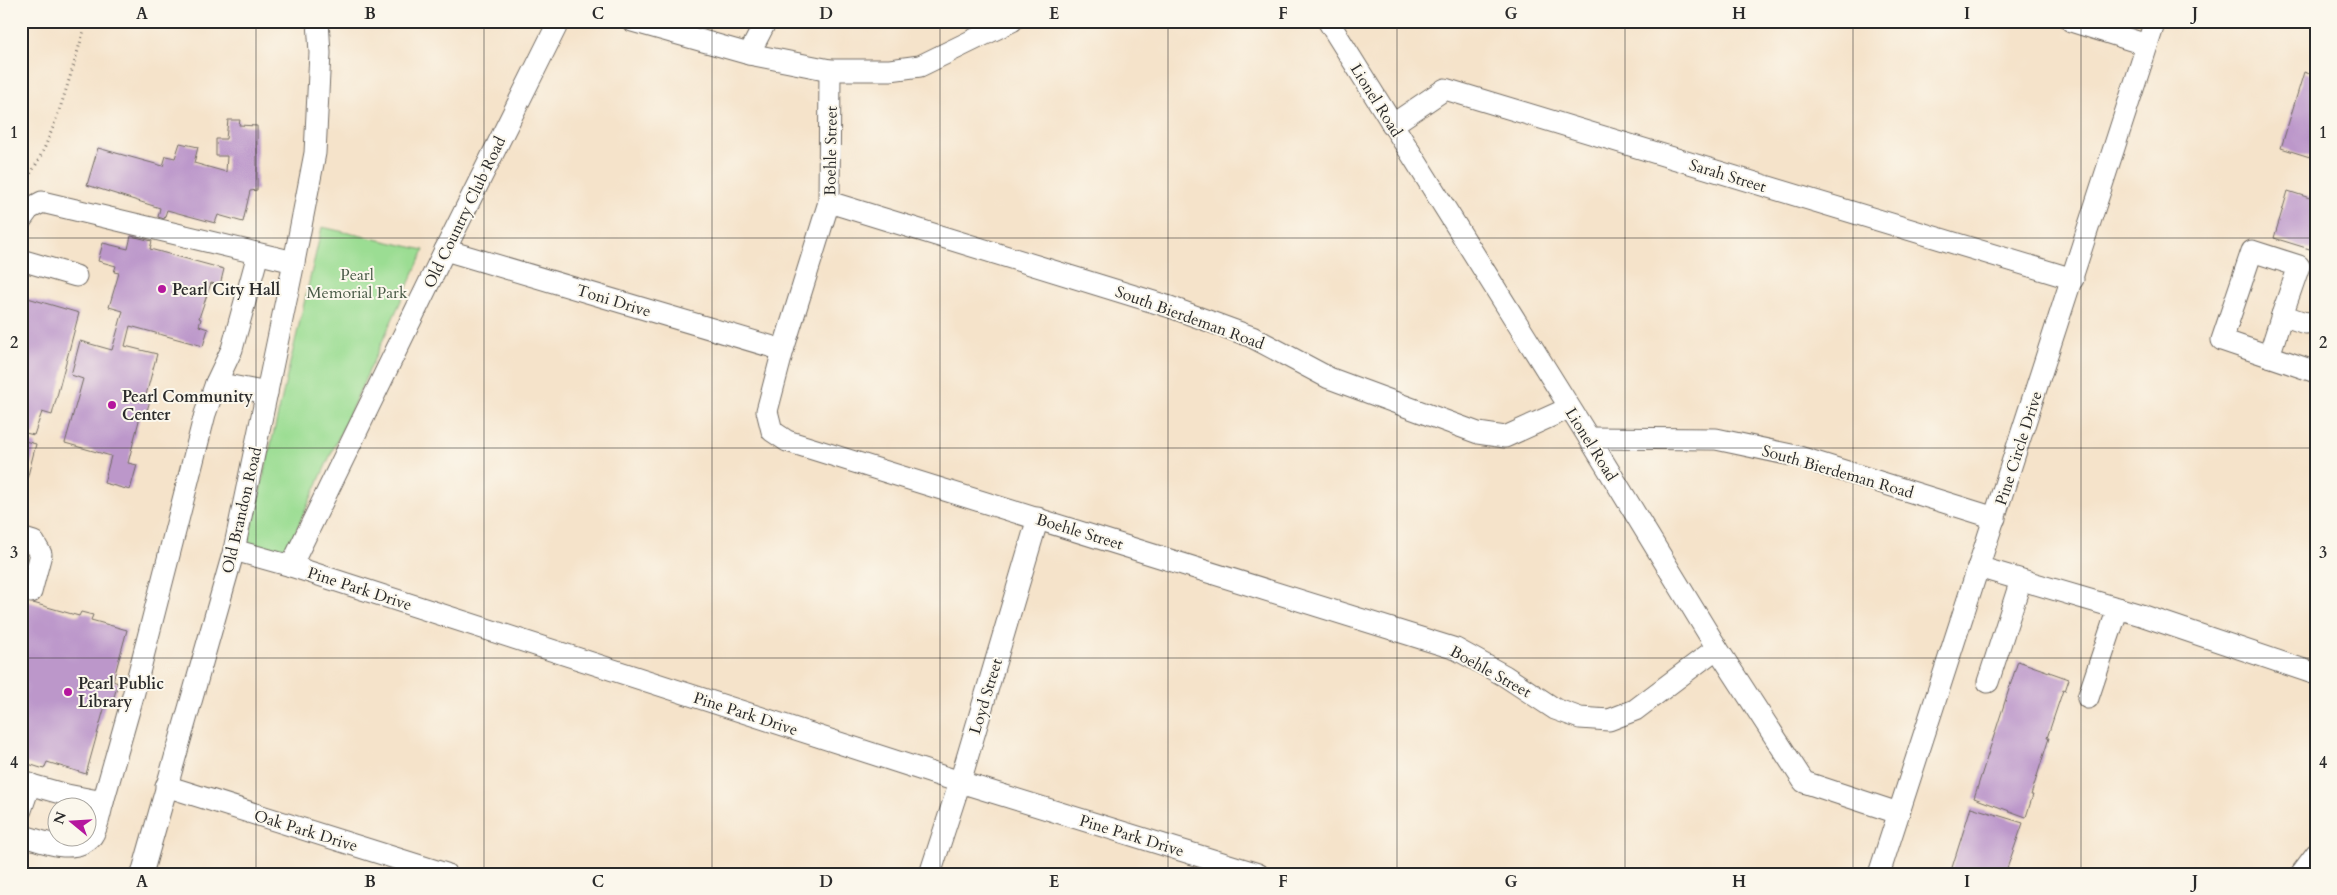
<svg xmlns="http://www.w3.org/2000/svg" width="2337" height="895" viewBox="0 0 2337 895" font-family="Cardo,serif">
<rect width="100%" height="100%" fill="#fbf7ec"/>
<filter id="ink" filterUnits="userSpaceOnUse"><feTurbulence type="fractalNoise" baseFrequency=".02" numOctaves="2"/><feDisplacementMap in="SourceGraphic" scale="10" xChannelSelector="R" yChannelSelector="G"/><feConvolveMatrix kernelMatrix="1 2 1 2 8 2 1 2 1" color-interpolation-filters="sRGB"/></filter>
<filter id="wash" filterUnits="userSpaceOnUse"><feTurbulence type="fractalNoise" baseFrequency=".0096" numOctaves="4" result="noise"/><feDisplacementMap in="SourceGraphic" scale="20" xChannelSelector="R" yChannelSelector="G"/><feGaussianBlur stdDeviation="1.12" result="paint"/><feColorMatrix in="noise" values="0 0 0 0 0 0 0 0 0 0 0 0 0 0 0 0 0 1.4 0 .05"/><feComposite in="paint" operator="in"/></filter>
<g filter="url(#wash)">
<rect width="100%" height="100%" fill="#f5e3ca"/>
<path fill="#9bdd93" stroke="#63845f" d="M322 227 424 250 284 557 261 554 248 542Z"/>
<g id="blocks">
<g fill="#bc97ca">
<path d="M2304 72 2316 76V148L2313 158 2281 148Z"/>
<path d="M228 120H240L239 125 257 126V190L250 191 243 222 218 215 215 223 167 210 164 219 158 217 160 208 87 185 98 148 163 166 166 156 175 158 180 143 198 147 194 163 226 172 227 156H216V139H226Z"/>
<path d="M2288 191 2316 200V251L2274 238Z"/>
<path d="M131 236 152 241 150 249 224 269 220 285 211 283 199 318 201 319 199 326 208 329 203 346 130 326 125 346 157 354 146 395 151 397 146 414 141 413 128 463 137 465 130 490 104 483 111 456 65 443 83 379 71 375 80 341 112 350 123 311 109 307 119 273 114 272 116 266 98 261 103 243 128 249Z"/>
<path d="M21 296 79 313 52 415 42 412 34 435 21 432Z"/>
<path d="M21 440 36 444 24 491 21 490Z"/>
<path d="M26 601 79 616 81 612 93 615 91 620 127 630 113 681 118 683 112 704 106 702 86 774 47 762 44 769 22 762 21 618Z"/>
<path d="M2018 661 2069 679 2065 691 2063 690 2047 738H2049L2031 795H2033L2026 817 1974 798Z"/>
<path d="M1971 807 2023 823 2005 874H1950Z"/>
</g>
</g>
</g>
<g filter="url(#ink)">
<use href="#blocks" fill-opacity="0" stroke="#726b63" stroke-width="1"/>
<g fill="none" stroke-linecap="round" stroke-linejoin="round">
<defs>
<g id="minor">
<path d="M632 21 749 54 830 70H890L920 66 1012 21"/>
<path d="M1328 21 1589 438 1717 648 1804 782 1898 813"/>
<path d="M2071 21 2147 45"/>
<path d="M749 54 766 21"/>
<path d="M830 70 829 202 783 350 767 411 772 431 787 441 1456 649 1505 676 1555 709 1580 718 1609 720 1635 710 1717 648"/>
<path d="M1392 125 1445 89 2073 279"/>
<path d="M829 202 1170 307 1252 337 1329 378 1478 433 1505 437 1569 408"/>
<path d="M21 220 29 209 42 202 294 262"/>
<path d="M445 250 783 350"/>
<path d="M21 260 76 276"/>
<path d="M2316 322 2305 323 2282 315 2299 266 2252 251 2222 340 2316 372"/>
<path d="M2269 356 2282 315"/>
<path d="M216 383 232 349 258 254"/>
<path d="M1589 438 1716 439 1796 456 1995 518"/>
<path d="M21 538 34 542 41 554 31 592 21 589"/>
<path d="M234 550 291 566 960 782 1258 874"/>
<path d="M291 566 445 250 559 21"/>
<path d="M1978 567 2141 615 2316 674"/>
<path d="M1988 682 2021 580"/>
<path d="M2088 698 2118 608"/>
<path d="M21 782 67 795 103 802C100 812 98 828 92 836 74 856 42 841 21 835"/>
<path d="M166 786 446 874"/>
<path d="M103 802 133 696 205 414 216 383 267 393"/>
<path d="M21 810 30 784"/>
<path d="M142 874 234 550 294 262 315 153 320 53 318 21"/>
<path d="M930 874 960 782 1038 518"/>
<path d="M1879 874 2155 21"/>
<path d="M2301 874 2316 854"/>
</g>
</defs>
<use href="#minor" stroke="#726b63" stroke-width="23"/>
<path stroke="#726b63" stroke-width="3" stroke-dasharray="1 4" stroke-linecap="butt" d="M21 185C51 156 73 63 87 21"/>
<use href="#minor" stroke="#fff" stroke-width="21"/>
</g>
</g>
<path fill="none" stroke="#2b2b2b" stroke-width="1" stroke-opacity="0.55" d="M256 21V874M484 21V874M712 21V874M940 21V874M1168 21V874M1397 21V874M1625 21V874M1853 21V874M2081 21V874M21 238H2316M21 448H2316M21 658H2316"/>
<g fill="#b5179e" stroke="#fbf7ec" stroke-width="2">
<circle cx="162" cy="289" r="5"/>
<circle cx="112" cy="405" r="5"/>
<circle cx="68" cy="692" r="5"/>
</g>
<g text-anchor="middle" stroke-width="4" stroke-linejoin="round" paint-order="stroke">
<g font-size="16" fill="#2b2b2b" stroke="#fbf7ec">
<text transform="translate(1377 100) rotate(58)" y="6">Lionel Road</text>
<text transform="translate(830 151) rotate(-89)" y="6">Boehle Street</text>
<text transform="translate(1728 175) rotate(17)" y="6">Sarah Street</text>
<text transform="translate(464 212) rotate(-64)" y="6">Old Country Club Road</text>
<text transform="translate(614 300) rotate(17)" y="6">Toni Drive</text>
<text transform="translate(1190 317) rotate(20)" y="6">South Bierdeman Road</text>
<text transform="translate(1592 444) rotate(58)" y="6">Lionel Road</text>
<text transform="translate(2018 448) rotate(-72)" y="6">Pine Circle Drive</text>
<text transform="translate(1838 471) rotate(16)" y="6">South Bierdeman Road</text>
<text transform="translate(241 510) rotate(-77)" y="6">Old Brandon Road</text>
<text transform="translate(1080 531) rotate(17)" y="6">Boehle Street</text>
<text transform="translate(360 588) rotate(18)" y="6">Pine Park Drive</text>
<text transform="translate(1491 671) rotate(29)" y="6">Boehle Street</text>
<text transform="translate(985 696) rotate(-73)" y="6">Loyd Street</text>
<text transform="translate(746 713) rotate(18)" y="6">Pine Park Drive</text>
<text transform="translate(306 830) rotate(17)" y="6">Oak Park Drive</text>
<text transform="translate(1132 835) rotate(17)" y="6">Pine Park Drive</text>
</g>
<g font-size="16" fill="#475845" stroke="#fbf7ec">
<text x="357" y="280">Pearl<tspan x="357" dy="18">Memorial Park</tspan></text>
</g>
<g font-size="16" font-weight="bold" fill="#2b2b2b" stroke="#fbf7ec" text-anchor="start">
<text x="172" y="295">Pearl City Hall</text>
<text x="122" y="402">Pearl Community<tspan x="122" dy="18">Center</tspan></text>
<text x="78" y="689">Pearl Public<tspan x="78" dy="18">Library</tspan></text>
</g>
</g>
<rect width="2337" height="895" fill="none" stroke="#fbf7ec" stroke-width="55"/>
<g transform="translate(72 822) rotate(288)"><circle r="24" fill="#fbf7ec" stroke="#a8a59f"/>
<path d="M0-4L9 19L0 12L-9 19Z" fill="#b5179e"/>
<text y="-8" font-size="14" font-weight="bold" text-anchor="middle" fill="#2b2b2b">N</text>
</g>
<rect x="28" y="28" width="2282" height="840" fill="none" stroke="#2b2b2b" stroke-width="2"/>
<g font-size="16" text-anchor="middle" font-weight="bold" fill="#2b2b2b">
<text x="142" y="19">A</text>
<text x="370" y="19">B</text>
<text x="598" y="19">C</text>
<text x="826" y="19">D</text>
<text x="1054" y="19">E</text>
<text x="1283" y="19">F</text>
<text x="1511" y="19">G</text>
<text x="1739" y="19">H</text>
<text x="1967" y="19">I</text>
<text x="2195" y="19">J</text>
<text x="14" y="138">1</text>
<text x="2323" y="138">1</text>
<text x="14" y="348">2</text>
<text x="2323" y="348">2</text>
<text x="14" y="558">3</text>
<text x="2323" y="558">3</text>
<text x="14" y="768">4</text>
<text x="2323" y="768">4</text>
<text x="142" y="887">A</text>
<text x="370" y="887">B</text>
<text x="598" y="887">C</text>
<text x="826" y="887">D</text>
<text x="1054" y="887">E</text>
<text x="1283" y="887">F</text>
<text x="1511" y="887">G</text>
<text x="1739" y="887">H</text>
<text x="1967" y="887">I</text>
<text x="2195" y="887">J</text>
</g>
</svg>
